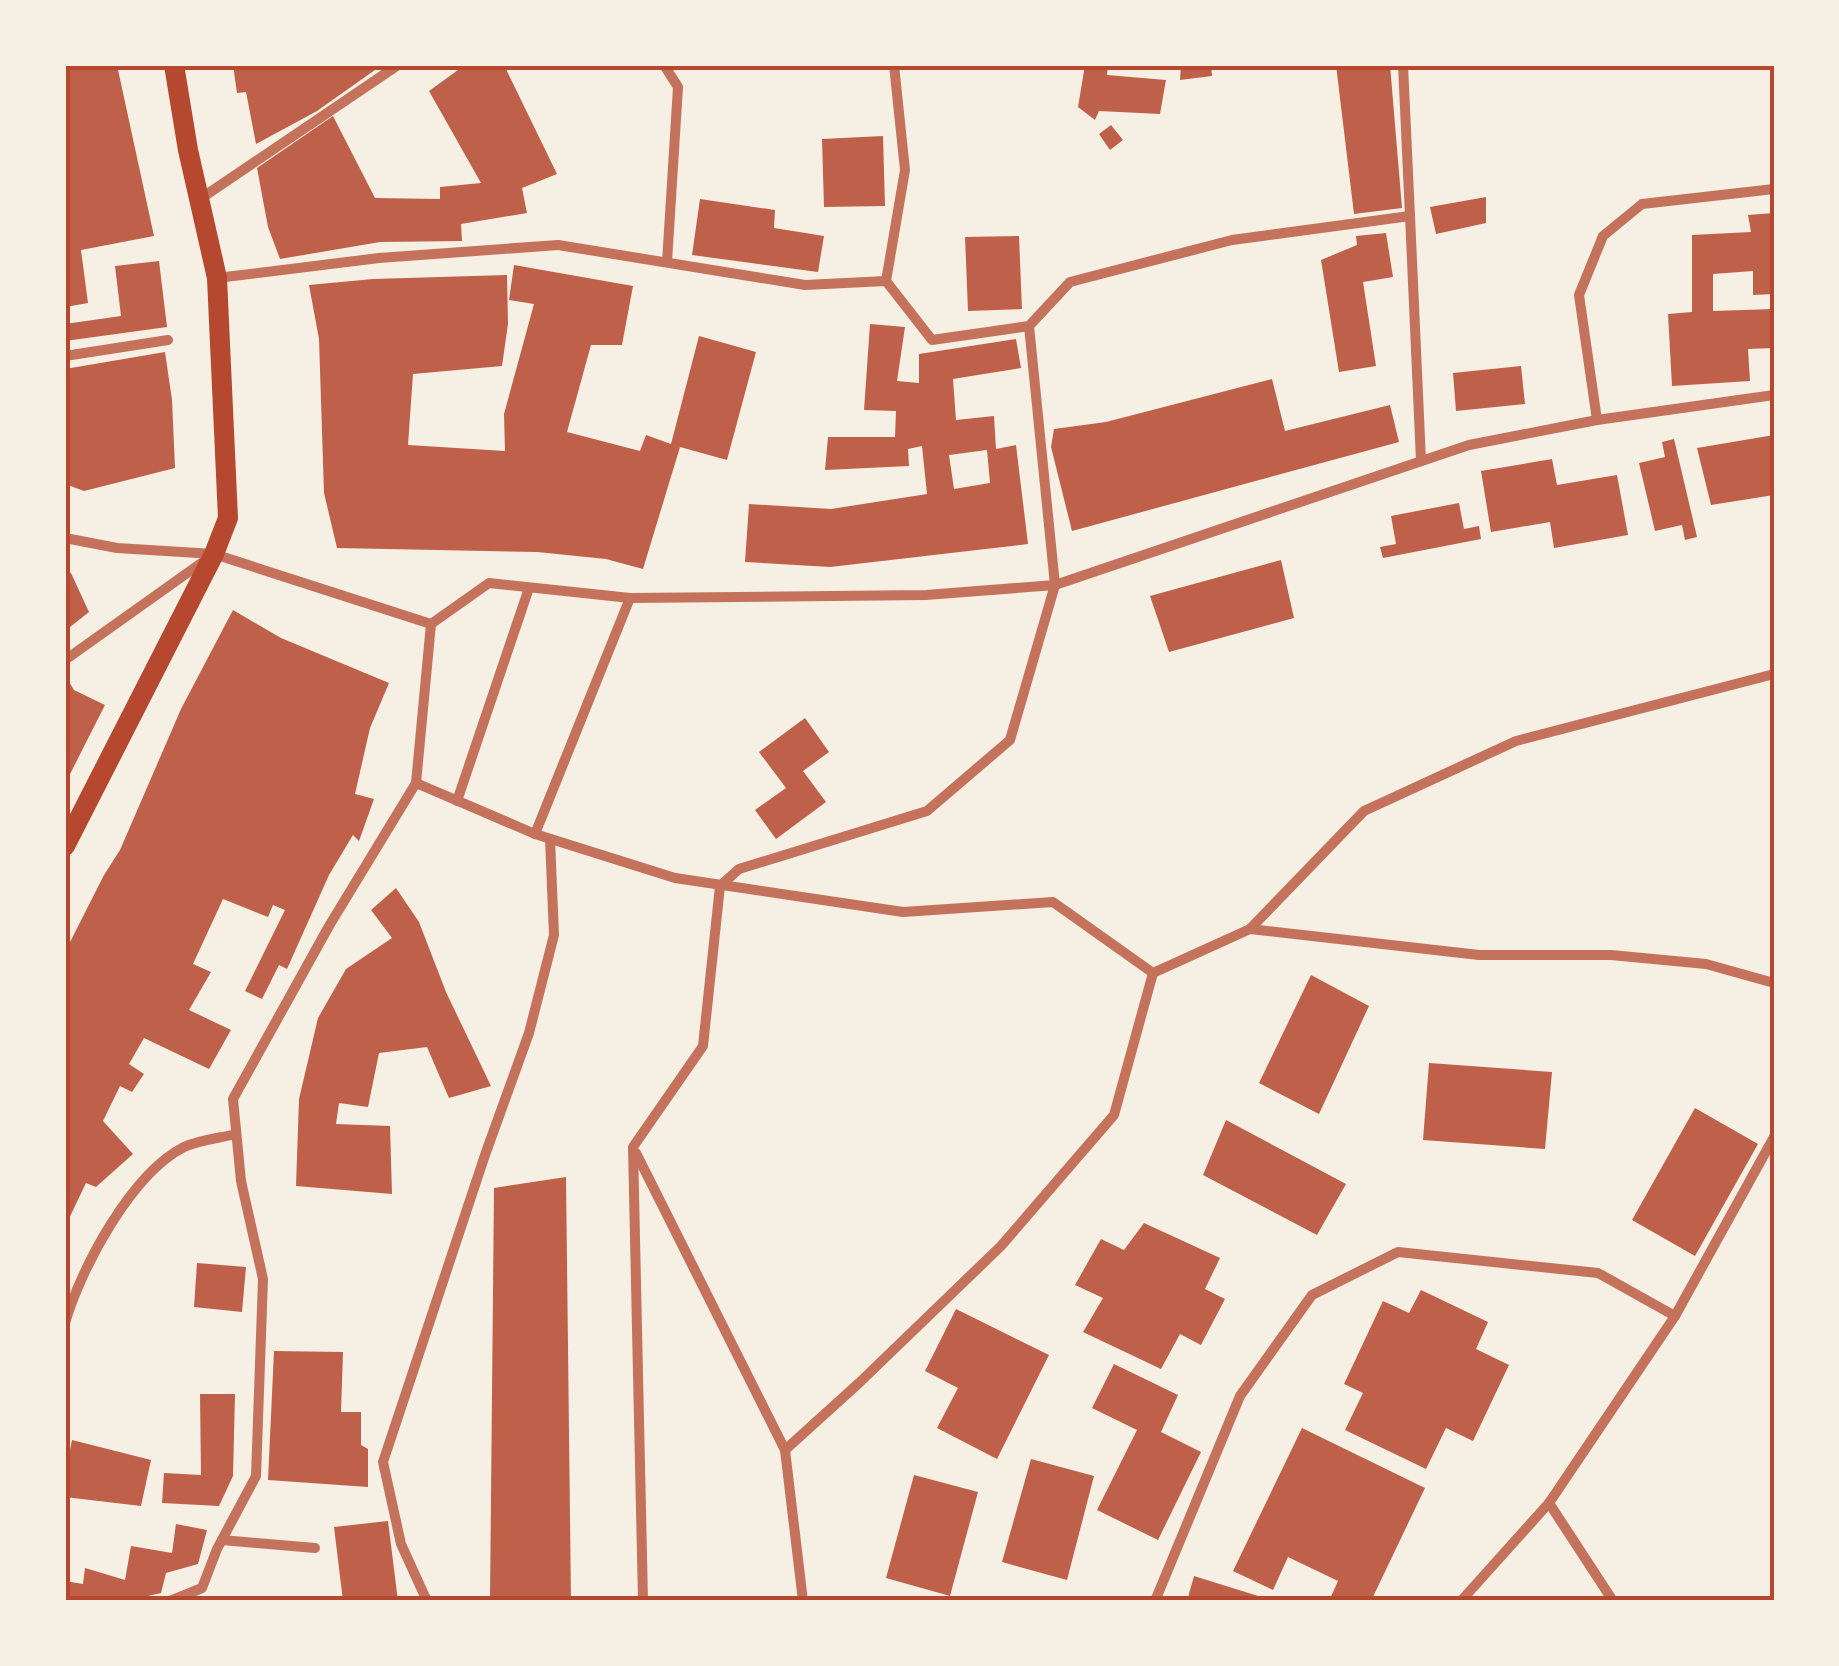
<svg xmlns="http://www.w3.org/2000/svg" width="1839" height="1666" viewBox="0 0 1839 1666" font-family="'Times New Roman',serif">
<rect width="100%" height="100%" fill="#f6efe4"/>
<g fill="#bf614a" fill-rule="evenodd">
<path d="M65 65H117L154 236 81 250 88 303 65 307Z"/>
<path d="M233 65H382L317 111 256 144 246 92 237 93Z"/>
<path d="M465 65H504L557 174 522 188 527 213 461 224 462 241 380 242 280 259 268 227 257 168 333 116 375 198 440 199V187L481 183 429 91Z"/>
<path d="M1085 65H1108L1107 75 1166 80 1160 114 1099 111 1095 120 1078 107Z"/>
<path d="M1181 65H1211L1212 76 1180 80Z"/>
<path d="M1336 65H1390L1402 208 1354 214Z"/>
<path d="M1111 125 1123 140 1110 150 1099 134Z"/>
<path d="M883 136 885 206 824 207 822 139Z"/>
<path d="M1486 197V223L1436 234 1430 207Z"/>
<path d="M700 199 775 210 774 228 824 236 818 272 692 255Z"/>
<path d="M1774 213V294L1753 295V271L1713 274V311L1774 309V348L1748 349 1750 381 1672 386 1668 314 1692 312V235L1751 232 1748 215Z"/>
<path d="M1386 233 1393 277 1363 282 1376 366 1339 372 1321 260 1357 245 1356 236Z"/>
<path d="M1019 236 1022 309 968 311 965 237Z"/>
<path d="M159 261 167 327 65 341V324L121 316 115 266Z"/>
<path d="M514 265 633 286 622 345H591L567 432 640 451 646 435 671 444 699 336 756 352 727 460 680 447 643 569 606 559 537 552 337 548 324 493 319 339 309 285 373 279 507 275 508 324 502 366 413 374 408 445 505 451 504 414 534 304 509 300Z"/>
<path d="M870 324 905 327 897 381 919 383V354L1016 339 1021 368 953 379 956 420 994 416 996 449 1016 445 1028 544 830 567 745 562 749 504 831 509 927 494 922 446 908 449 909 466 825 470 828 437H895L896 411 864 410ZM987 450 990 483 954 489 949 455Z"/>
<path d="M165 352 172 400 175 468 84 491 65 484V369Z"/>
<path d="M1521 366 1525 404 1456 411 1453 373Z"/>
<path d="M1272 379 1285 431 1390 405 1399 442 1072 531 1051 447 1054 429 1106 422Z"/>
<path d="M1774 435V495L1711 505 1697 448Z"/>
<path d="M1674 439 1697 537 1685 540 1682 525 1655 531 1639 463 1665 457 1662 442Z"/>
<path d="M1552 459 1557 485 1617 475 1628 535 1554 548 1550 522 1491 532 1481 471Z"/>
<path d="M1459 503 1464 529 1479 526 1481 539 1383 558 1380 547 1396 544 1391 516Z"/>
<path d="M1281 560 1294 618 1169 652 1150 596Z"/>
<path d="M65 571 71 573 89 612 65 631Z"/>
<path d="M233 610 281 638 389 683 370 728 355 794 374 799 359 841 353 835 329 875 287 969 279 965 262 999 245 991 285 910 273 905 268 917 223 899 193 964 211 972 189 1010 231 1030 209 1069 144 1038 129 1064 144 1074 132 1092 120 1086 103 1121 133 1154 96 1187 86 1183 65 1227V952L104 875 120 850 181 709Z"/>
<path d="M65 675 74 690 105 705 65 784Z"/>
<path d="M805 718 829 752 803 771 826 802 776 839 755 810 786 788 759 752Z"/>
<path d="M396 888 419 922 446 992 491 1086 449 1098 427 1047 379 1053 368 1107 339 1103 336 1124 390 1126 392 1194 296 1186 299 1099 318 1018 346 969 392 938 371 910Z"/>
<path d="M1311 975 1369 1006 1319 1114 1259 1083Z"/>
<path d="M1429 1063 1552 1072 1545 1149 1423 1140Z"/>
<path d="M1695 1108 1758 1144 1695 1256 1632 1220Z"/>
<path d="M1226 1120 1346 1184 1317 1235 1203 1175Z"/>
<path d="M566 1177 571 1601H490L494 1188Z"/>
<path d="M1144 1223 1220 1258 1205 1289 1225 1299 1201 1345 1180 1334 1161 1369 1083 1332 1103 1298 1075 1285 1101 1239 1124 1250Z"/>
<path d="M197 1263 246 1267 242 1312 194 1307Z"/>
<path d="M1421 1290 1488 1322 1476 1349 1509 1365 1473 1441 1446 1428 1426 1469 1345 1430 1363 1393 1344 1384 1383 1301 1409 1313Z"/>
<path d="M956 1309 1049 1355 997 1459 937 1428 958 1388 925 1371Z"/>
<path d="M274 1351 343 1352 341 1412H361V1445L368 1449V1487L268 1480Z"/>
<path d="M1114 1364 1178 1395 1161 1432 1201 1452 1158 1540 1097 1510 1137 1430 1092 1408Z"/>
<path d="M200 1394H235L233 1476 219 1506 162 1503 164 1473 201 1475Z"/>
<path d="M1302 1428 1425 1488 1371 1601H1329L1338 1581 1288 1557 1273 1590 1233 1571Z"/>
<path d="M72 1440 151 1460 141 1506 65 1497V1475Z"/>
<path d="M1031 1459 1094 1476 1067 1580 1002 1562Z"/>
<path d="M914 1475 978 1492 950 1596 886 1578Z"/>
<path d="M388 1521 398 1601H343L334 1527Z"/>
<path d="M176 1524 207 1530 198 1564 166 1573 161 1593 126 1601H65V1581L83 1584 85 1568 125 1580 131 1546 172 1553Z"/>
<path d="M1194 1576 1271 1600 1270 1601H1187Z"/>
</g>
<g fill="none" stroke-linecap="round" stroke-linejoin="round">
<g stroke="#c5725c" stroke-width="10">
<path d="M664 65 678 87 667 262"/>
<path d="M1403 65 1410 216"/>
<path d="M200 199 398 65"/>
<path d="M217 278 379 258 558 245 805 285 886 281 932 340 1029 326 1070 282 1232 240 1410 216 1421 461"/>
<path d="M886 281 905 170 894 65"/>
<path d="M65 356 168 340"/>
<path d="M1597 420 1579 295 1603 236 1642 204 1774 189"/>
<path d="M65 538 117 548 214 554 65 660"/>
<path d="M431 624 489 583 630 598 926 595 1055 585 1469 445 1597 420 1774 395"/>
<path d="M416 783 535 834 675 878 903 912 1053 902 1153 973"/>
<path d="M457 801 529 588"/>
<path d="M535 834 630 598"/>
<path d="M1250 929 1479 955H1611L1706 964 1774 983"/>
<path d="M1153 973 1250 929 1364 811 1516 741 1774 674"/>
<path d="M636 1153 785 1450 803 1601"/>
<path d="M65 1323C81 1268 131 1174 184 1147 199 1140 220 1138 236 1134"/>
<path d="M785 1450 859 1383 1001 1246 1114 1115 1153 973"/>
<path d="M1549 1503 1613 1601"/>
<path d="M222 1540 315 1548"/>
<path d="M170 1601 202 1588 217 1549 256 1476 263 1279 241 1181 233 1099 329 926 416 783 431 624 214 554"/>
<path d="M427 1601 401 1544 383 1462 485 1155 529 1033 554 935 550 839"/>
<path d="M643 1601 633 1147 703 1046 720 886 739 869 927 811 1010 740 1055 585 1029 326"/>
<path d="M1155 1601 1240 1396 1312 1295 1398 1252 1598 1273 1675 1316"/>
<path d="M1461 1601 1549 1503 1675 1316 1774 1137"/>
</g>
<path stroke="#b5482f" stroke-width="20" d="M65 846 214 554 228 518 217 278 188 150 174 65"/>
</g>
<rect width="1839" height="1666" fill="none" stroke="#f6efe4" stroke-width="135"/>
<rect x="68" y="68" width="1704" height="1530" fill="none" stroke="#b5482f" stroke-width="4"/>
</svg>
